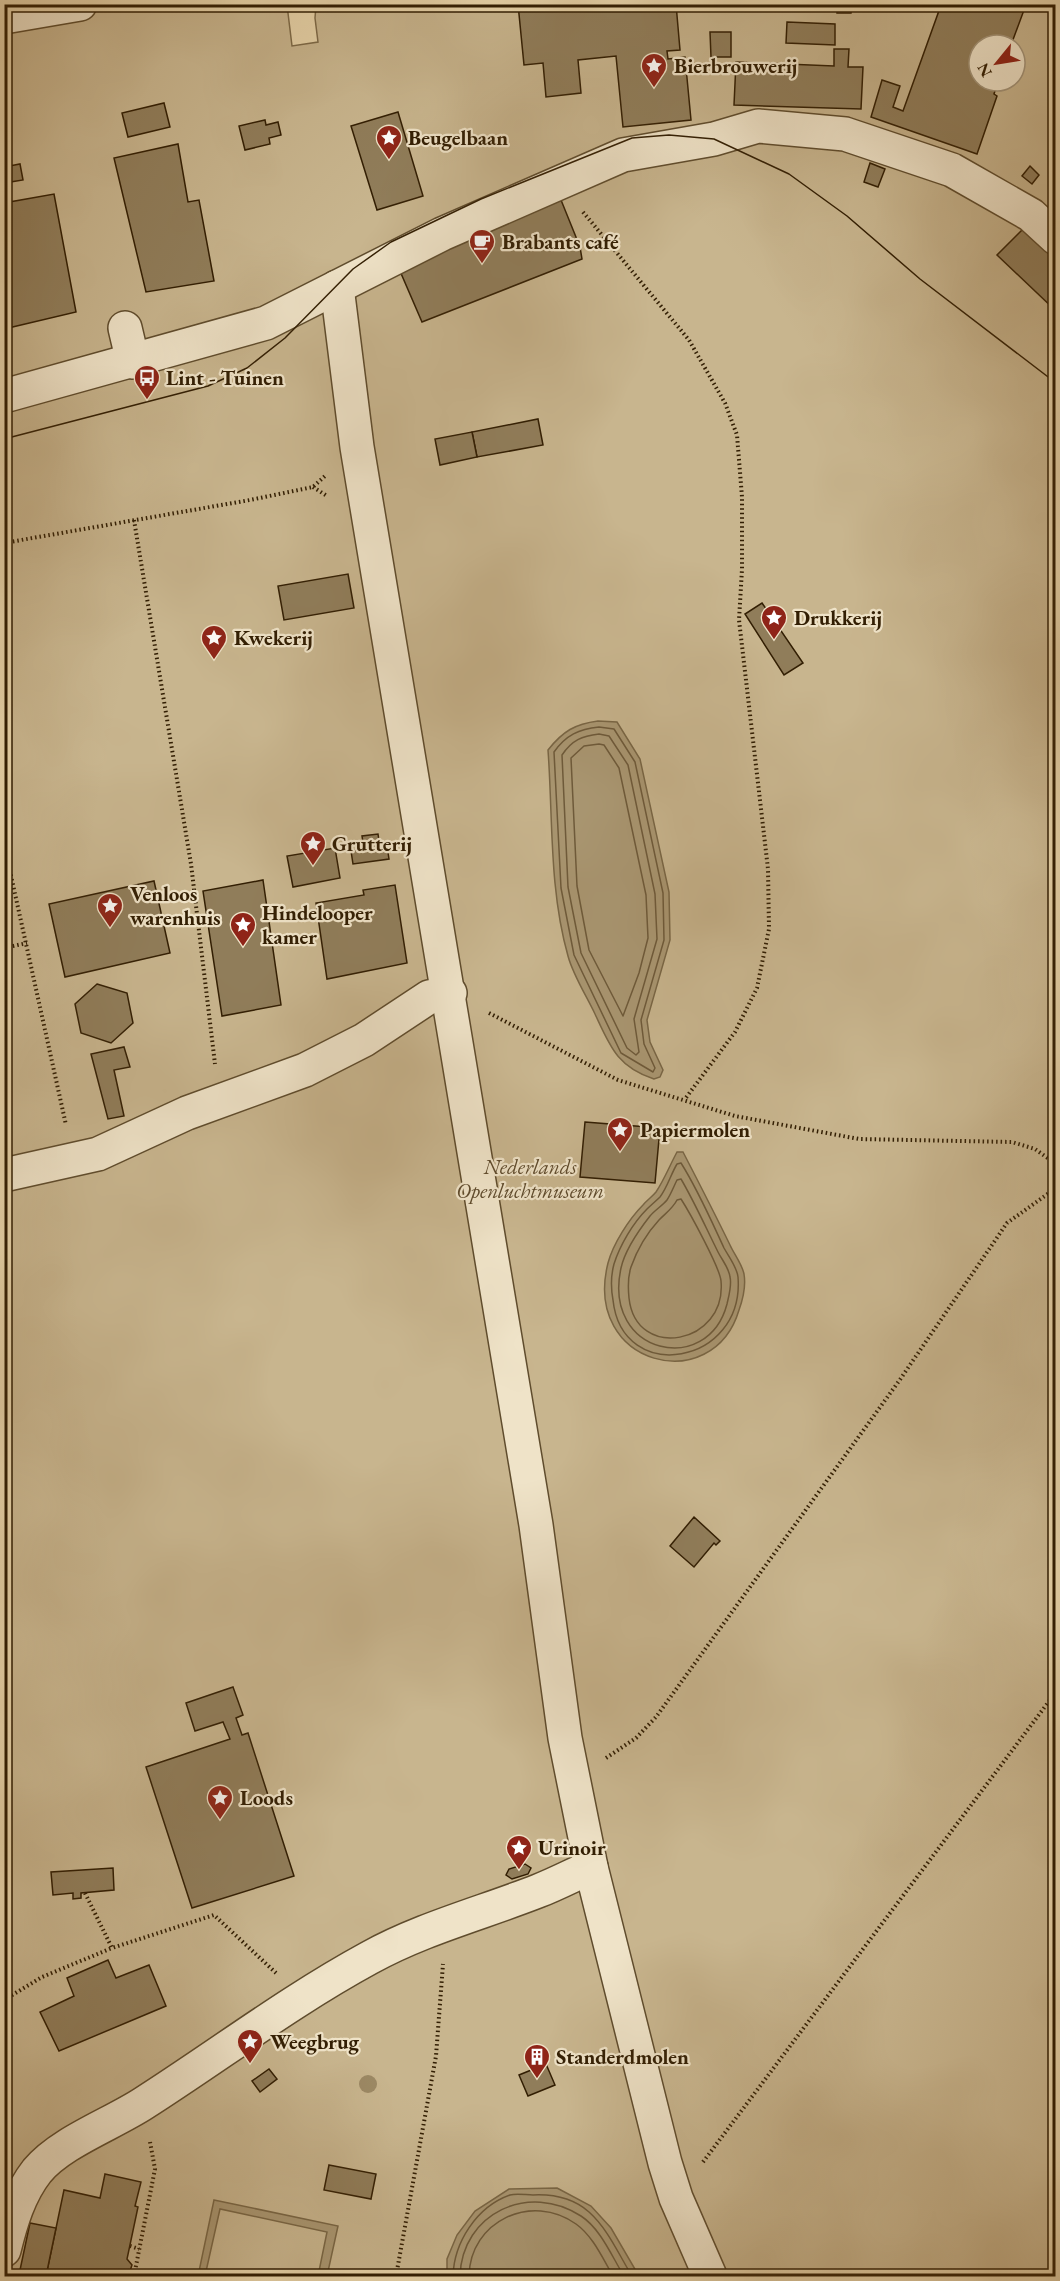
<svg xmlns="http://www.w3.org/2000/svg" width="1060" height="2281" viewBox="0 0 1060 2281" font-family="'EB Garamond',serif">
<rect width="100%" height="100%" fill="#e7d4aa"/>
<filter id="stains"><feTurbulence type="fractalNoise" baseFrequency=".00333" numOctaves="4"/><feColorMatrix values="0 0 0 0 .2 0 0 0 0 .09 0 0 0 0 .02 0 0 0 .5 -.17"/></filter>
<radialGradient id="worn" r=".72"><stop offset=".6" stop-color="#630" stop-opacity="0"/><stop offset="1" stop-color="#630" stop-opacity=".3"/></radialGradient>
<path fill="#c8b58e" stroke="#7d6a48" stroke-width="1.5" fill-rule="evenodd" d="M136 5H287L292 46 318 42 315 18 316 5H1055V2276H5L4 25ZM979 45H1015V81H979Z"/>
<g fill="#a99671" stroke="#796645" stroke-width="1.5">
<path d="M598 721 617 722 640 759 669 892 670 940 647 1020 650 1042 663 1070 660 1077 654 1079C617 1067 610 1046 595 1014 586 995 573 975 568 956 549 889 553 818 548 750 563 731 575 724 598 721Z"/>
<path d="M677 1152H683C699 1183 715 1214 730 1245 734 1254 742 1264 744 1274 746 1286 743 1299 739 1310 713 1398 582 1366 608 1263 613 1244 629 1219 643 1205 647 1200 652 1197 656 1192 664 1180 670 1165 677 1152Z"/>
<path d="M557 2188 591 2206 611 2228 639 2276H447V2259L457 2235 475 2211 509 2189Z"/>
<path d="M214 2200 338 2226 327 2276H318L327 2232 220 2209 205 2276H198Z"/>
</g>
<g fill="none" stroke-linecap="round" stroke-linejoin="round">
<g stroke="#6e5a3a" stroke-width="1.5">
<path d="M599 727 614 729 635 762 663 893 664 940 641 1020 644 1044 655 1068 653 1072 621 1053 574 955 561 888 554 752C566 735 579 729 599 727Z"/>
<path d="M599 734 609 736 628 765 655 894 657 939 634 1019 639 1052 636 1055 627 1048 581 953 568 887 562 755C572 740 582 736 599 734Z"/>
<path d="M599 744 604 745 619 768 646 895 648 938 639 973 623 1016 589 950 577 886 571 758 584 746Z"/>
<path d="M681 1163C698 1190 711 1220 724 1248 729 1257 737 1267 738 1277 745 1365 622 1386 613 1300 611 1289 611 1275 614 1264 620 1245 633 1223 647 1209 651 1205 656 1201 660 1197 667 1188 671 1174 677 1164Z"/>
<path d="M681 1179C695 1203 706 1228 718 1252 722 1260 729 1268 730 1277 732 1285 729 1295 727 1304 708 1377 602 1355 621 1268 625 1250 639 1230 650 1216 655 1210 662 1206 667 1200 671 1194 674 1186 677 1180Z"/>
<path d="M681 1199C690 1213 720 1268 721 1281 727 1344 636 1362 629 1298 628 1288 628 1276 631 1267 637 1250 647 1233 659 1220 666 1213 673 1208 677 1200Z"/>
<path d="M453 2276C454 2243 476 2207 510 2195 517 2193 526 2195 533 2195 553 2194 573 2198 589 2212 608 2229 619 2255 632 2276"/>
<path d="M460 2276C462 2213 529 2182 581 2216 601 2229 612 2257 624 2276"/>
<path d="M469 2276C470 2221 532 2192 576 2224 593 2236 603 2259 613 2276"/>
</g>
</g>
<g fill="#907d5a" stroke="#321e03" stroke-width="1.5">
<path d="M518 4H676L680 50 667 51 668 59 685 57 691 120 623 127 616 56 578 60 581 93 546 97 543 63 524 65Z"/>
<path d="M837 4H852L851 13H837Z"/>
<path d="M939 4H1005L1024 10 1011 45H979V81H998L994 94 997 96 977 154 871 117 882 80 900 86 893 107 903 111 941 5Z"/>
<path d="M787 22 835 24V45L786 43Z"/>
<path d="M710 32H731V57H711Z"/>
<path d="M834 49H849L848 67H863L861 109 734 105 736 62 834 66Z"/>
<path d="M164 103 170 127 128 137 122 113Z"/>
<path d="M398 112 423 196 377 210 351 126Z"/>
<path d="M265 120 266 125 278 122 281 135 269 138 270 144 245 150 239 126Z"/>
<path d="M178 144 188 202 199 200 214 281 146 292 114 158Z"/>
<path d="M870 163 885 169 878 187 864 182Z"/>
<path d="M20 164 23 180 4 183V167Z"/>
<path d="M1030 166 1039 175 1032 184 1022 176Z"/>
<path d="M54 194 76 312 4 329V203Z"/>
<path d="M561 200 580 247 582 259 422 322 400 271V262Z"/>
<path d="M1028 224 1056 251V311L997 255Z"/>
<path d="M538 419 543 445 477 457 472 432Z"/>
<path d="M472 432 477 457 440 465 435 439Z"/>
<path d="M348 574 354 608 284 620 278 586Z"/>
<path d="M762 603 803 663 784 675 745 614Z"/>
<path d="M378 834 380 847 387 846 389 859 353 864 351 851 364 849 362 836Z"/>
<path d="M335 848 340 878 293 887 287 856Z"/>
<path d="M263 880 281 1005 222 1016 203 891Z"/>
<path d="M154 881 170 953 65 977 49 904Z"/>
<path d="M395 885 407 963 327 979 316 903 364 895 363 890Z"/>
<path d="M97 984 127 993 133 1023 111 1043 81 1033 75 1004Z"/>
<path d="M124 1047 130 1067 114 1070 124 1116 108 1119 91 1054Z"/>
<path d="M585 1122 660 1128 655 1183 580 1177Z"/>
<path d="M694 1517 720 1541 716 1545 714 1543 694 1567 670 1546Z"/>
<path d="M233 1687 243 1715 236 1718 242 1735 248 1733 294 1876 192 1908 146 1767 230 1739 223 1722 195 1731 186 1703Z"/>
<path d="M525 1864 531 1868 528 1874 512 1879 506 1875 509 1869Z"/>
<path d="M113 1868 114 1890 81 1893V1898L73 1899V1893L53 1895 51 1872Z"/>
<path d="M108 1960 116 1978 149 1965 166 2006 59 2051 40 2012 74 1996 67 1978Z"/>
<path d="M546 2064 555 2085 528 2096 519 2075Z"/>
<path d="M269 2069 277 2079 260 2092 252 2081Z"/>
<path d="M329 2165 376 2174 371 2199 324 2190Z"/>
<path d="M105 2174 141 2182 135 2206 138 2207 127 2259 132 2265 129 2274 123 2276H46L64 2190 100 2198Z"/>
<path d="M30 2223 56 2228 46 2276 20 2270Z"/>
</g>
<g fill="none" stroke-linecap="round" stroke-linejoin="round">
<defs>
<g id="street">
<path d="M4 17 80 4"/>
<path d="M337 287 357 447 536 1525 565 1738 591 1867 665 2163 676 2198 710 2276"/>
<path d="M125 328 133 362"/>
<path d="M4 396 266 323 442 234 623 155 714 139 758 126 845 134 952 170 1031 215 1056 238"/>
<path d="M4 1175 98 1154 187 1113 305 1070 364 1040 429 997 450 993"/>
<path d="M4 2250C11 2222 19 2194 37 2171 61 2142 112 2124 144 2103 219 2055 290 2001 369 1958 421 1929 482 1913 538 1891 556 1884 573 1875 591 1867"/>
</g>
</defs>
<use href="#street" stroke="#5f4c2d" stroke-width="36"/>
<g stroke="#321e03" stroke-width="4" stroke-dasharray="1.5 3" stroke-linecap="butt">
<path d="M583 212 689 340 725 403 737 435 742 497V569L739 620 768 869 769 929 757 988 735 1032 685 1099"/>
<path d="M313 487 327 496"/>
<path d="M134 520 191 864 215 1064"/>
<path d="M4 543 250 500 313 487 325 476"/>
<path d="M4 844 66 1125"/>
<path d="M4 948 27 943"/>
<path d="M489 1013 618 1080 735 1116 859 1139 1012 1142 1035 1149 1056 1164"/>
<path d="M4 1118V1123"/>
<path d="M606 1758 636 1738 656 1717 899 1381 1007 1223 1056 1188"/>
<path d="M85 1893 112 1948 214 1915 276 1973"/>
<path d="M4 2000 42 1977 112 1948"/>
<path d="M703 2162 1056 1692"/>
<path d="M130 2246 139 2249"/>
<path d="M134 2276 155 2169 150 2142"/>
<path d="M396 2276 436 2056 443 1964"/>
</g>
<use href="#street" stroke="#efe3c8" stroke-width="33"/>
<path stroke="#321e03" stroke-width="1.5" d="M4 439 208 386 247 368 285 338 353 269 391 242 481 199 632 138 669 135 714 139 789 174 847 216 920 279 1056 383"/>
</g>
<circle fill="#9c8965" cx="368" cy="2084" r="9"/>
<defs>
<symbol id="sight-pin" viewBox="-11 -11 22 30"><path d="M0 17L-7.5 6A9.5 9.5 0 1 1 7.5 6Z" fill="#8f2418" stroke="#efe3c8"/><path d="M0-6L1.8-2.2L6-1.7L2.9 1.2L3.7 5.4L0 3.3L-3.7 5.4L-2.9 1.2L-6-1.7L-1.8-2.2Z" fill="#fff"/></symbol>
<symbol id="cafe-pin" viewBox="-11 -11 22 30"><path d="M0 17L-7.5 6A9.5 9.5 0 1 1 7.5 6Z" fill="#8f2418" stroke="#efe3c8"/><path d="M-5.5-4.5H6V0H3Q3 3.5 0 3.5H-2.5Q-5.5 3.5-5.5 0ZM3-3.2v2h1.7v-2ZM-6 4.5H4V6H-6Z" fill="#fff"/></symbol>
<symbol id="bus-pin" viewBox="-11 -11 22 30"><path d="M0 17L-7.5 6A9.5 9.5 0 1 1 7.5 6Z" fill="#8f2418" stroke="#efe3c8"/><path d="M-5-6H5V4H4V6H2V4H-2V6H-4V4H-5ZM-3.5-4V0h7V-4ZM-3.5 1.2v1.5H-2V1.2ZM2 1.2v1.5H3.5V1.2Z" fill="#fff"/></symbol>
<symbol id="building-pin" viewBox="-11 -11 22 30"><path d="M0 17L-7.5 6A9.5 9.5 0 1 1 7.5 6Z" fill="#8f2418" stroke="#efe3c8"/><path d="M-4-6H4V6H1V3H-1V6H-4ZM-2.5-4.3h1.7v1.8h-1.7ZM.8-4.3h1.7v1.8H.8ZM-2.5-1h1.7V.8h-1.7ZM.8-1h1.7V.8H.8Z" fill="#fff"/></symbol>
</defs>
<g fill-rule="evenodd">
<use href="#sight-pin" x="639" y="51" width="30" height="40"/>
<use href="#sight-pin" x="374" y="123" width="30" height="40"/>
<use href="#cafe-pin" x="467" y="227" width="30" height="40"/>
<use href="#bus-pin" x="132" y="363" width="30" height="40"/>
<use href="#sight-pin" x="759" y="603" width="30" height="40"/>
<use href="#sight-pin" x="199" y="623" width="30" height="40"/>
<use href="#sight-pin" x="298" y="829" width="30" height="40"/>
<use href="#sight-pin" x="95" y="891" width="30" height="40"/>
<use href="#sight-pin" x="228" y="910" width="30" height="40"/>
<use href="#sight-pin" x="605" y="1115" width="30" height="40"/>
<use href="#sight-pin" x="205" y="1783" width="30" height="40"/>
<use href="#sight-pin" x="504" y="1833" width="30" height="40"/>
<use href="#sight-pin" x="235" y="2027" width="30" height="40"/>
<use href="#building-pin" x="522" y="2042" width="30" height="40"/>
</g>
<g text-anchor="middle" stroke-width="4.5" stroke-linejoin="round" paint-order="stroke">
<g font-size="21" font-weight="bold" fill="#321e03" stroke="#efe3c8" text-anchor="start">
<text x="674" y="73">Bierbrouwerij</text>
<text x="408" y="145">Beugelbaan</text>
<text x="502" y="249">Brabants café</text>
<text x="166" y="385">Lint - Tuinen</text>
<text x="794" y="625">Drukkerij</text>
<text x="234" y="645">Kwekerij</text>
<text x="332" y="851">Grutterij</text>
<text x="130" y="901">Venloos<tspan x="130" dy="24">warenhuis</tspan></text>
<text x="262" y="920">Hindelooper<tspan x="262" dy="24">kamer</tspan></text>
<text x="640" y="1137">Papiermolen</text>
<text x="240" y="1805">Loods</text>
<text x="538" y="1855">Urinoir</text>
<text x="270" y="2049">Weegbrug</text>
<text x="556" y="2064">Standerdmolen</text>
</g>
<g font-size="21" font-style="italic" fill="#5f4b2d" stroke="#efe3c8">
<text x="530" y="1174">Nederlands<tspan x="530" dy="24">Openluchtmuseum</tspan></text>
</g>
</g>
<rect width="1060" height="2281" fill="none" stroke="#e7d4aa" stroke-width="24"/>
<rect x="6" y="6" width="1048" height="2269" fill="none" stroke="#321e03" stroke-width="3"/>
<rect x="12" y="12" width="1036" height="2257" fill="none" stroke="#321e03" stroke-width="1.5"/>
<g transform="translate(997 63) rotate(240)"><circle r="28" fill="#efe3c8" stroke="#a39479" stroke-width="1.5"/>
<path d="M0-4.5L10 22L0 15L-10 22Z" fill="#8f2418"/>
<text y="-9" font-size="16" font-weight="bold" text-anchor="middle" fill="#321e03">N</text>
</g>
<rect width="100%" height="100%" filter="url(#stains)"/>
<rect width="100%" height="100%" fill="url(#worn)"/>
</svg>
